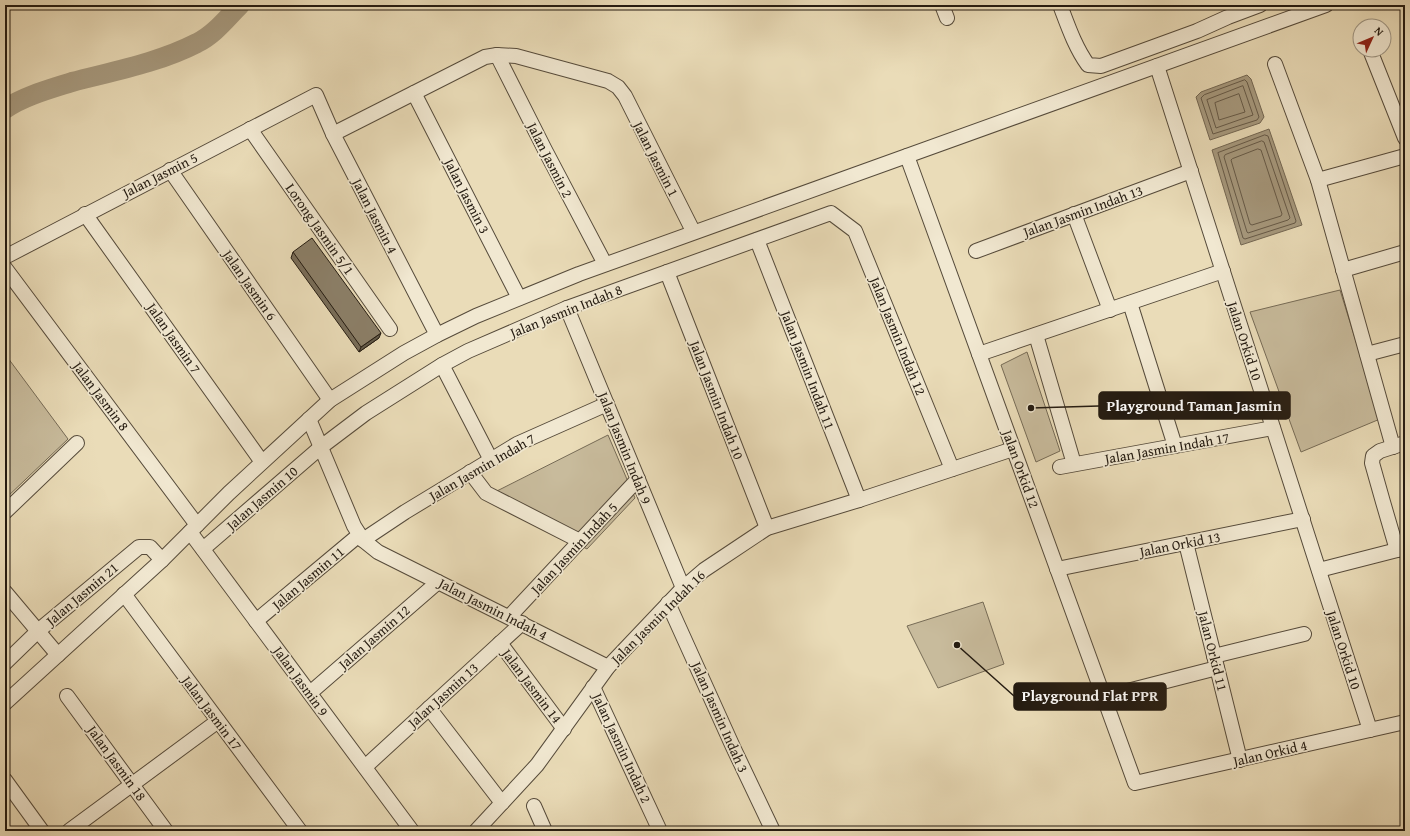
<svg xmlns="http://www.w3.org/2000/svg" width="1410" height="836" viewBox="0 0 1410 836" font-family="'Gentium Book Plus',serif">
<rect width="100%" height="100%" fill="#eadcb8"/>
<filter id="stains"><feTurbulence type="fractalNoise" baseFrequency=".005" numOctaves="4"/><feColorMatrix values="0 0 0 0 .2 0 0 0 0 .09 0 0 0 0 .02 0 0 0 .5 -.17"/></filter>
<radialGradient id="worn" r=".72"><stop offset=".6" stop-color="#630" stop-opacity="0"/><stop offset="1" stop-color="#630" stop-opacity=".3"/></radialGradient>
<g fill="#c8bb9c" stroke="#766b56">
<path d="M1340 290 1380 419 1301 452 1250 312Z"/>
<path d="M1027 352 1060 451 1036 462 1001 365Z"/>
<path d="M5 354 68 439 5 499Z"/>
<path d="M608 435 635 498 587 549 485 497Z"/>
<path d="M983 602 1004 664 938 688 907 626Z"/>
</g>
<g fill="#a79a7f" stroke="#736753">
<path d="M1247 75 1251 79 1264 117 1260 123 1210 140 1196 97 1201 92Z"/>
<path d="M1269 129 1302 225 1241 245 1212 150Z"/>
</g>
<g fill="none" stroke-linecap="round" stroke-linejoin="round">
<g stroke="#665a48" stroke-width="1">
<path d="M1245 80 1247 82 1259 117 1257 120 1213 134 1201 98 1204 95Z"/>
<path d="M1243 86 1253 115 1216 128 1207 100Z"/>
<path d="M1239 94 1245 112 1219 120 1215 103Z"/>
<path d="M1265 135 1268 136 1296 221 1295 223 1245 239 1243 238 1218 153Z"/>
<path d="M1262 141 1264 142 1290 218 1288 220 1248 233 1247 232 1224 157 1225 155Z"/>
<path d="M1258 149 1261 150 1282 214 1281 216 1252 225 1250 224 1231 160 1232 159Z"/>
</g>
<path stroke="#a79a7f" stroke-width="20" d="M5 109C24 96 50 89 72 82 114 71 158 63 197 43 214 35 227 18 240 5"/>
<defs>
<g id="minor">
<path d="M942 5 947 18"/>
<path d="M1060 5C1068 26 1075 47 1088 65L1101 66 1197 31 1228 17 1260 5"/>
<path d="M1370 50 1405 138"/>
<path d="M497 55 545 150 605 264"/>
<path d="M1275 64 1318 180 1393 447"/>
<path d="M1157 66 1370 730"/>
<path d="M414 93 519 298"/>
<path d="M250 129 390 329"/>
<path d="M333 134 485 57 497 55 516 56 608 81 618 87 625 96 693 231"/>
<path d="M907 156 1135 783 1405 722"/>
<path d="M170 170 330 400"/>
<path d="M1318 180 1405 156"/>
<path d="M85 214 262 462"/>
<path d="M1074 214 1110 310"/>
<path d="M757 240 859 500"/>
<path d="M976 251 1191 171"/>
<path d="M5 257 316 95 333 134 437 335"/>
<path d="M5 268 197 525"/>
<path d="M1343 270 1405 252"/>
<path d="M667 272 767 528"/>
<path d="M1130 303 1175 446"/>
<path d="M567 308 683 588"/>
<path d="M1036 335 1074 464"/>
<path d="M979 354 1223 271"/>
<path d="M1367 354 1405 344"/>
<path d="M442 365 491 460"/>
<path d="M309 419 354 526 363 540 378 552 608 667"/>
<path d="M1060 467 1273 428"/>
<path d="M470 472 486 493 580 541"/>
<path d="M5 512 77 443"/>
<path d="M190 532 412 831"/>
<path d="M363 540 405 512 517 444 607 404"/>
<path d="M1186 543 1240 760"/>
<path d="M203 549 321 447 366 413 442 365 468 351 567 308 831 213 855 231 952 469"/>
<path d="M1397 550 1383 502 1372 463 1373 456 1380 451 1405 443"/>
<path d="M1057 569 1303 519"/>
<path d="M1319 570 1405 548"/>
<path d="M5 592 58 655"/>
<path d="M124 594 300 831"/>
<path d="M668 603 733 747 773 831"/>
<path d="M509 617 638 479"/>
<path d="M256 621 359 535"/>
<path d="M500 643 564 729"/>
<path d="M1214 656 1304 634"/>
<path d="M5 663 38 631 139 547H150L162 560"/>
<path d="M593 687 660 831"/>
<path d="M310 693 438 582"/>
<path d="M67 696 166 831"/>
<path d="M1104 697 1217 668"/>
<path d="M5 703 162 560 229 493 330 400 404 353 437 335 476 316 579 274 1326 5"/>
<path d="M429 708 502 803"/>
<path d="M365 767 522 623"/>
<path d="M5 780 42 831"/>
<path d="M534 806 545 831"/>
<path d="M69 831 218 721"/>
<path d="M476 831 537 765 608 667 683 588 704 570 767 528 859 500 1013 449"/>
</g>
</defs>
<use href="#minor" stroke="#564b3b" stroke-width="16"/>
<use href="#minor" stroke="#f1e8d1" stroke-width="14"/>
</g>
<path fill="#786d59" stroke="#241b11" d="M293 252 379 338 359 352 291 258Z"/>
<path fill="#615949" stroke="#241b11" d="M381 333 379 338 359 352 361 347Z"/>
<path fill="#8b7f68" stroke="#241b11" d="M312 238 381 333 361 347 293 252Z"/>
<g text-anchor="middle" stroke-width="3.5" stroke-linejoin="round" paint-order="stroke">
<g font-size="14" fill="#241b11" stroke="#f1e8d1">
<text transform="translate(656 159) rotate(63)" y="5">Jalan Jasmin 1</text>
<text transform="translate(550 160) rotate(63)" y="5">Jalan Jasmin 2</text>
<text transform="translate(160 175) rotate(-27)" y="5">Jalan Jasmin 5</text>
<text transform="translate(467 196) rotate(63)" y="5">Jalan Jasmin 3</text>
<text transform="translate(1083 211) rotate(-20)" y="5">Jalan Jasmin Indah 13</text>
<text transform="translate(375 216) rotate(63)" y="5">Jalan Jasmin 4</text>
<text transform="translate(320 229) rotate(55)" y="5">Lorong Jasmin 5/1</text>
<text transform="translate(250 285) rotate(55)" y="5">Jalan Jasmin 6</text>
<text transform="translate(566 311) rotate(-22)" y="5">Jalan Jasmin Indah 8</text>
<text transform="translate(898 336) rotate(68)" y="5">Jalan Jasmin Indah 12</text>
<text transform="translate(174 338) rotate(55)" y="5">Jalan Jasmin 7</text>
<text transform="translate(1245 341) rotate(72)" y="5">Jalan Orkid 10</text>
<text transform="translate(808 370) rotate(69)" y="5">Jalan Jasmin Indah 11</text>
<text transform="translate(101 396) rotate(53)" y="5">Jalan Jasmin 8</text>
<text transform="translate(717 400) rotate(69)" y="5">Jalan Jasmin Indah 10</text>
<text transform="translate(625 448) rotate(68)" y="5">Jalan Jasmin Indah 9</text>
<text transform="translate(1167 448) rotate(-10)" y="5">Jalan Jasmin Indah 17</text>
<text transform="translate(482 467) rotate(-30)" y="5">Jalan Jasmin Indah 7</text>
<text transform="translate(1021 469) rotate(70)" y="5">Jalan Orkid 12</text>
<text transform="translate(262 498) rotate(-41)" y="5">Jalan Jasmin 10</text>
<text transform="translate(1180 544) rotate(-11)" y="5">Jalan Orkid 13</text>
<text transform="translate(574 548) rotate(-47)" y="5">Jalan Jasmin Indah 5</text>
<text transform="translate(308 578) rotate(-40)" y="5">Jalan Jasmin 11</text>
<text transform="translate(82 594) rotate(-40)" y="5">Jalan Jasmin 21</text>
<text transform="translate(493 609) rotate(27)" y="5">Jalan Jasmin Indah 4</text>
<text transform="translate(658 617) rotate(-45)" y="5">Jalan Jasmin Indah 16</text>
<text transform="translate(374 637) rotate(-41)" y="5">Jalan Jasmin 12</text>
<text transform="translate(1344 650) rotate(72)" y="5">Jalan Orkid 10</text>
<text transform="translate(1213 651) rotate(76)" y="5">Jalan Orkid 11</text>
<text transform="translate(301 681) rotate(54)" y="5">Jalan Jasmin 9</text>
<text transform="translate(532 686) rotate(53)" y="5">Jalan Jasmin 14</text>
<text transform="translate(443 695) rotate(-42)" y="5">Jalan Jasmin 13</text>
<text transform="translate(212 713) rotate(53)" y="5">Jalan Jasmin 17</text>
<text transform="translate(720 717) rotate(66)" y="5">Jalan Jasmin Indah 3</text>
<text transform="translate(622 748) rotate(65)" y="5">Jalan Jasmin Indah 2</text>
<text transform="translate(1270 753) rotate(-13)" y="5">Jalan Orkid 4</text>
<text transform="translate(117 763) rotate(54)" y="5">Jalan Jasmin 18</text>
</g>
</g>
<path fill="none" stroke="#241b11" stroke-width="1.5" d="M1031 408L1099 406M957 645L1014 696"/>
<g fill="#241b11" stroke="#f1e8d1" stroke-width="1.5">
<circle cx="1031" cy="408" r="4"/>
<circle cx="957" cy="645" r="4"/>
</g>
<g fill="#241b11" stroke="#241b11" stroke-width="1.5">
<rect x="1099" y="392" width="191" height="27" rx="4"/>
<rect x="1014" y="683" width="152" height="27" rx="4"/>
</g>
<g font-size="15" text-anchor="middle" font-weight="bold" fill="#fff">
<text x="1194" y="411">Playground Taman Jasmin</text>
<text x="1090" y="701">Playground Flat PPR</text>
</g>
<rect width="1410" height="836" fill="none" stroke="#eadcb8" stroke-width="20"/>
<rect x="6" y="6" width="1398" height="824" fill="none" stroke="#241b11" stroke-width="2"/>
<rect x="10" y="10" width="1390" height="816" fill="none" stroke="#241b11"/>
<g transform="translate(1372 38) rotate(46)"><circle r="19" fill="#f1e8d1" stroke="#9f9684"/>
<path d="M0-3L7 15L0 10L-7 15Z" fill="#8f2418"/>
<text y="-6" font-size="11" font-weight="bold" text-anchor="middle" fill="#241b11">N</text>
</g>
<rect width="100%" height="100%" filter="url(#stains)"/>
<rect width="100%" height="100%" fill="url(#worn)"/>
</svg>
